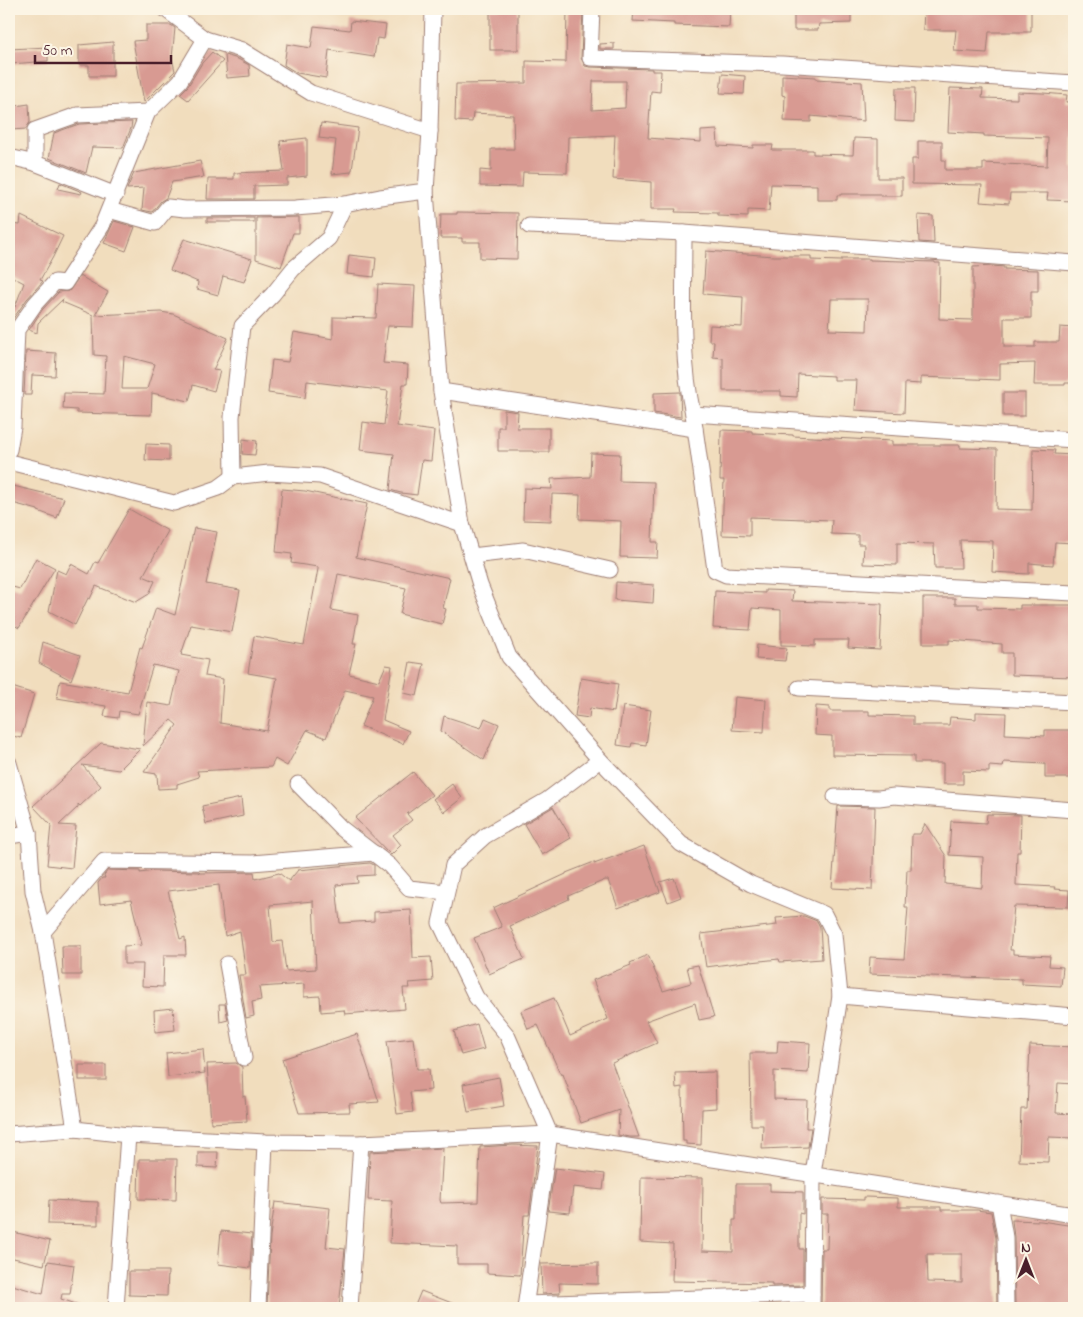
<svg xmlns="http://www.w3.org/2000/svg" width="1083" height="1317" viewBox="0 0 1083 1317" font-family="'Indie Flower',sans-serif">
<rect width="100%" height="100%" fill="#fcf5e5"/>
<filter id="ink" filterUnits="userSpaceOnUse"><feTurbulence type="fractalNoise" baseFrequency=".02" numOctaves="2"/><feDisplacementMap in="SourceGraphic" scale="10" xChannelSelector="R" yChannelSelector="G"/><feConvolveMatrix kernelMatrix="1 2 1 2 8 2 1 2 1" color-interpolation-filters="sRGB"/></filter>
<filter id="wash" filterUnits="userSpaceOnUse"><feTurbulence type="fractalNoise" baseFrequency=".0096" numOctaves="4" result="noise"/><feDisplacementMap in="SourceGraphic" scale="20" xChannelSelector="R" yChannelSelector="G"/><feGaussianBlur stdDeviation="1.12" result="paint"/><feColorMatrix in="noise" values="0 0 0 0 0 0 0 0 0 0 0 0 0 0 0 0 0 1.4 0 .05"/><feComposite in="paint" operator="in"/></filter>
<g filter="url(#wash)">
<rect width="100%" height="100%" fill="#f1ddbd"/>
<g id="blocks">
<g fill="#d89a92" fill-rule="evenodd">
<rect x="490" y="9" width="28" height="41"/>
<path d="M567 9H583L581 58 585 66 590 67 652 69V71H661L660 92 651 91 648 138 701 142V131L717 130 718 146 753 148V145H773L772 150H813V154L853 155 854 138 878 139V178H902V196H880V194H841V195H837V200H817V185L771 184 769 211 748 210V217L718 216V213L675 212 676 209H651V182L613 179 615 135 568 137 567 173 523 172 522 187 480 186V170L491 171V149H514L513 115 473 113 472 122 455 121 456 84 526 83V61L566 62ZM593 81H626L625 108 592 110Z"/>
<path d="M634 9H730L729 27 674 25V23L633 21Z"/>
<path d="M794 9H851V23L819 24 818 30H794Z"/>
<path d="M924 9H1031V32H989L987 53 954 51 956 30H923Z"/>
<path d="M351 21 386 25 384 39 377 38 374 57 329 50 326 78 297 73 284 65 287 44 311 48 314 26 350 30Z"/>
<path d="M146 25H171L175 28 172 58 175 71 144 102 133 41 146 40Z"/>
<path d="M113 42V76H89V65H79V45Z"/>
<path d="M614 43V49H600V44Z"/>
<path d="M48 47V61L11 64 10 49Z"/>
<path d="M212 52 223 61 188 100 180 94 188 86 202 63Z"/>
<path d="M225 55 238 59 249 65 250 76 227 78Z"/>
<path d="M722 74 745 76 744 94 720 93Z"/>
<path d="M782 75 816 77V79L862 82 864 121 811 116V122L784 121 785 96 782 95Z"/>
<path d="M896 88H915L914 122 895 121Z"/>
<path d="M950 88 983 89 982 98 1017 99V92L1043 93 1067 95 1066 102H1074L1072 168H1074V201L1047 200 1048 193H1010L1009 204 980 202 982 185 912 184V159H918V141H942V160H945V170H983V163L1047 166 1048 138 984 136V134L948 132Z"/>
<path d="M29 104 30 122 26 129 11 130 9 107Z"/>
<path d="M132 122 131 128 123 148 92 147 86 173 49 158 54 133 79 124Z"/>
<path d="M321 123 358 128 352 170H351V172L332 174 336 140 319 138Z"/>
<path d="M307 138V176L287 178V185L254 186V199H207L208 179H234V173L284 171 280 141Z"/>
<path d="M200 161 204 177 172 182 166 198 161 201 152 212 142 210 144 188 127 189 134 173Z"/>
<path d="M60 183 82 192 81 194 58 189Z"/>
<path d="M457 212 518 213 517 259 480 258V242H462V238H440L441 214H457Z"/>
<path d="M918 215 933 216 934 243 919 242Z"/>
<path d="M21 216 63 236 53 257 40 280 43 281 27 299 10 323 9 322V306L15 307 24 283 9 275V224L20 225Z"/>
<path d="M299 217V233H293L281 267 256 259V218Z"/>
<rect x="207" y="218" width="47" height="4"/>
<path d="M114 221 135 227 126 251 104 243Z"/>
<path d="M184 239 252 259 244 282 223 276 218 295 197 289 198 282 170 270Z"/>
<path d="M706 251 774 256H811V260L841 261V259H870V260L935 262V263H940L939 319 973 320V267L993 266 1004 267V269L1038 270V291H1031V318H1004V347H1035V342H1059L1060 327 1074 328V383H1065V385H1034L1035 363 1000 364V380L921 377V384L905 383 904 413 855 410 857 380H834V376L798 374 797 397 781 396V391H723V358L713 357 714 341H709L710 325 742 327 743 297 703 294ZM831 299H868L867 331 829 330Z"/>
<path d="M349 255 376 258 374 277 347 274Z"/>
<path d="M80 276 108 292 95 315 161 312 173 314 228 338 213 370 220 371 214 391 193 385 189 401 152 393 151 415 77 413V410L63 409 64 393 104 394 106 356 94 355 93 315 62 302 63 299 38 323 37 333 29 330 42 310 59 292 69 291ZM124 356 155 364 147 389H122Z"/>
<path d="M378 284 415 286 413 327 388 326 383 363 408 365 407 384H403L397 426 434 431 431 461 422 460 417 495 401 493 390 490 394 454 360 450 363 422 384 425 388 391 307 381 305 398 268 393 272 360 288 362 294 332 333 339V317L376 318Z"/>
<path d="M26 351 56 353 55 376 32 375 31 395H24Z"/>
<path d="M680 392 681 417 654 413V393Z"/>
<rect x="1003" y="393" width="22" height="23"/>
<path d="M504 410 518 412 517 428H549V452H534V451H498V427H504Z"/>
<path d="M721 430 752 431V433L793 435V436L892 441V445H960V448L997 449 996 509 1032 510 1033 449 1055 450 1054 454 1074 455V543L1055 542 1053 565 1029 563V574L992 572 993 541 960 540 961 568H935L934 544 897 543V565L863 564 864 544H858V535L831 534 832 520 750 517V536L722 535 724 480H720Z"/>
<path d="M243 439 257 441 255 455 242 454Z"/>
<path d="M146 444 169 445V461L145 460Z"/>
<path d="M591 453 620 454 619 481 654 482 652 542H658L657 558 620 557 621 521 579 519 580 495 552 494 551 521 523 520 524 488 552 489 551 479 590 477Z"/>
<path d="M9 485 64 498 57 518 38 511V510L9 502Z"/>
<path d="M282 489 305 491 367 504 356 557 450 578 443 608 446 609 442 624 400 614 406 588 338 574 331 610 358 615 353 644H356L349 674 379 681 386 665 392 666 383 720 409 731 403 744 361 726 373 696 345 690 326 738 307 730 287 766 275 759 271 767 197 771 199 777 177 784V788L158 789 157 774 144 772 177 725 171 720 143 746 147 702 171 706 179 671 153 665 138 714 119 711 118 718 104 716 106 706 57 698 60 681 128 692 140 647 142 648 156 608 175 615 194 528 217 532 206 584 240 590 232 632 191 625 181 655 208 660 205 676 223 679 220 723 267 731 277 678 248 673 254 636 304 645 318 569V567L291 563 292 554 276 552Z"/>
<path d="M129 509 168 531 143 576 155 581 149 594 136 602 96 586 90 599 88 598 75 625 49 611 57 570 66 574 71 564 89 574 95 562 98 563Z"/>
<path d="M36 558 55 568 19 628 9 622V586L20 589Z"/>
<path d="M616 582 654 585 653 603 615 600Z"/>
<path d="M765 590 793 591 792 601 882 604 880 650 848 648 849 640H815V646L781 645V610L752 608 750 630 713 628 715 591 765 593Z"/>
<path d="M923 598H955V604H978V608L1020 609V605H1074V677L1012 675V653H1002V644L949 640V644H923Z"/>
<path d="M43 642 80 655 71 680 39 663Z"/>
<path d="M757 645 787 648 785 661 756 659Z"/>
<path d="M410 662 424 664 417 696 404 693Z"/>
<path d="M581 678 618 684 614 712 590 708 589 718 575 716Z"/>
<path d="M9 686 34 694 21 738 9 735Z"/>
<path d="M735 697 766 700 764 732 732 730Z"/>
<path d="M623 706 651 710 646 745 632 743 631 747 617 745Z"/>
<path d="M816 706 830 707V711H869V715L913 716V725H949L950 717 976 719V712L1006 713 1005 734 1045 736V730H1073V778H1045V764L1004 762 1003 767 989 766V772L963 771V784H943V763H914V756L832 755V736L815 735Z"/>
<path d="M444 716 481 728 485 718 499 724 484 760 441 731Z"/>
<path d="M101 743 140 749 119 770 82 765 101 786 80 806 78 804V807L59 825 76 826 72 868 47 865 51 825 33 806Z"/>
<path d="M413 772 432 795 407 814 412 820 393 835 401 845 391 855 355 818Z"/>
<path d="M452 784 462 798 444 812 433 799Z"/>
<path d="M241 798 243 816 206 824 202 806Z"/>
<path d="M838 806 875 807 872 890 832 888Z"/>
<path d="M553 807 571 838 542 855 524 824Z"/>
<path d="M987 814 1021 815 1020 852H1017L1016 885 1055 887 1054 889 1069 890 1068 907 1014 906 1010 950H1013V954L1050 956 1049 966 1063 967 1061 986 1022 984V979L869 974 870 957 904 959 908 907H905L907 870H911L912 834H920L925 824 946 856 945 884 982 888 983 857 949 855 951 821 986 823Z"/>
<path d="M644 846 660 892 618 908 608 880H605L568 896 569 899 510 926 524 959 489 974 474 938 502 927 493 908 566 874V873L594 862V864Z"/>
<path d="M370 863 374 865V875L357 876 358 883 336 885 340 923 374 921V912L411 910 413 958 431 957 433 981 409 983 410 988H403L405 1009 345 1014 344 1010 321 1012 320 996 304 997V984L259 987 261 1000 252 1002 254 1016 246 1018 239 975H246L240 931 225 936 219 885 168 891 180 939 185 937 186 955H164L163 987 142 986 143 964H124V946L142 945 131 900 100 904 98 883 102 878H105L104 875 108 870 140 871V873L154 871 199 872 200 873 254 872 255 879 279 873 289 881 298 870ZM313 901 316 969 286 971 282 941 273 942 270 905Z"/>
<path d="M674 878 681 897 668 902 660 882Z"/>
<path d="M804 916 817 921 820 927 822 959 780 962 779 959 751 962V961L706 967 701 934 777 925 776 918Z"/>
<path d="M62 946H81V975H63Z"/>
<path d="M648 955 663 991 691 983 687 967 698 965 714 1017 699 1020 695 1003 646 1021 657 1043 612 1063 639 1137H629L618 1135 619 1110 581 1123 563 1074 561 1075 538 1025 528 1029 521 1011 554 998 570 1036 608 1019 593 980 631 965 630 963Z"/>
<path d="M219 1004H225L228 1020 220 1022Z"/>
<path d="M173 1008 175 1030 155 1032 154 1010Z"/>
<path d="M477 1024 484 1049 461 1055 454 1031Z"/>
<path d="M357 1034 379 1102 349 1104 350 1112 299 1113 282 1059Z"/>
<path d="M413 1038 417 1069H429L431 1090 410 1092 413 1112 397 1114 387 1041Z"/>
<path d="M778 1041 810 1043 808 1073 774 1071V1099L807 1100 806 1128H811L808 1147 762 1149 763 1125H751L750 1053H777Z"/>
<path d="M1030 1045 1074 1047V1084L1058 1083 1056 1113 1074 1114V1138L1049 1137 1048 1162 1019 1161 1021 1109H1027Z"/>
<path d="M203 1049 205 1073 168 1077 166 1053Z"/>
<path d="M236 1063 242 1067 243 1097 245 1096 247 1121 211 1123 207 1064Z"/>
<rect x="79" y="1065" width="27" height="15"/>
<path d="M715 1072 716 1108 702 1109 701 1145 686 1144V1141H683L682 1087 676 1088 675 1073Z"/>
<path d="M499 1077 504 1106 468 1112 463 1084Z"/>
<path d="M513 1145 538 1146 529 1215H524L520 1275 487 1273V1264H457V1246L390 1243 392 1201 368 1200 370 1152 443 1148 440 1200 441 1203 478 1202 480 1147Z"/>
<path d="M198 1152H218L217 1168 198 1167Z"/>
<path d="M139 1159H177L176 1200 138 1199Z"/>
<path d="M555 1168 605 1174 603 1190 573 1187 570 1213 548 1211Z"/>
<path d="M641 1177 703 1178 702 1251 733 1252V1220H736V1184H770V1191L803 1192V1214L799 1213V1249H803V1285L772 1286V1283L672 1281 673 1244 640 1242Z"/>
<path d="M864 1197 898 1198V1207H941V1210H977L991 1212 996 1238 997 1308H821L822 1249H827L828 1214H822V1199L864 1200ZM927 1254H962V1283L928 1282Z"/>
<path d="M49 1200 98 1202V1225L48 1224Z"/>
<path d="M275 1202 330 1208 326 1247 345 1249 339 1308H267L270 1236Z"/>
<path d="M1012 1220 1041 1221 1074 1226 1073 1308H1015L1014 1237Z"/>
<path d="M9 1231 50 1241 44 1265 9 1257Z"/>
<path d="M221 1231 252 1234 250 1268 218 1264Z"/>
<path d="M48 1261 74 1265 70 1294H62L61 1299 79 1305 78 1308H14L16 1303 9 1301V1284L43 1294Z"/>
<path d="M598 1263V1284L559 1283 560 1293 542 1294 541 1264Z"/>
<path d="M129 1271H168L167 1296 129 1295Z"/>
<path d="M421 1291 462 1307V1308H414Z"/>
</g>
</g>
</g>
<g filter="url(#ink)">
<use href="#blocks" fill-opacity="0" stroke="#9e7e74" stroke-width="1"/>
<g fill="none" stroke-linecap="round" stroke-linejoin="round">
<defs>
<g id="street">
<path d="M165 9 205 39 242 50 311 93 430 131"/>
<path d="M433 9 430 131 426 191 441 391 462 524 480 585 509 657 600 760 681 844 751 884 824 914 834 934 840 996 813 1174 812 1308"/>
<path d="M592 9 590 58 782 64 1074 83"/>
<path d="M9 157 35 163V130L77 115 148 112 180 81 205 39"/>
<path d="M35 163 116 195"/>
<path d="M109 210 155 223 168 207 185 209 295 208 345 204 380 197 426 191"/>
<path d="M529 226 684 233 1074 263"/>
<path d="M684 233C684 294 680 355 693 414L715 570 726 575 1074 593"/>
<path d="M441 391 695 429"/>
<path d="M693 414 1074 440"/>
<path d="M9 450 13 427 17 330 35 304 55 282 65 283 102 226 148 112"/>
<path d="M9 462 174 503 218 488 233 477 269 473 320 476 462 524"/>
<path d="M233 477 232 417 242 326 273 294 293 269 329 238 345 204"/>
<path d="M472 556 523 550 610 570"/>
<path d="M799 688 1074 702"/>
<path d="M9 763 29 833 33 891 43 932 75 1129"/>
<path d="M298 784 341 828 390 866 409 888 446 892"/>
<path d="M835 797 879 798 894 796 1074 810"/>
<path d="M9 836 29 833"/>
<path d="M43 932 104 861 252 863 374 853"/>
<path d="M227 964 244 1058"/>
<path d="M840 996 1074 1016"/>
<path d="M9 1134 75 1129 128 1135 265 1142 361 1143 550 1134 1074 1215"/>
<path d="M999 1203 1005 1237 1006 1308"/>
<path d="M526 1304 812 1294"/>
<path d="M116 1308 128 1135"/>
<path d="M258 1308 265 1142"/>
<path d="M350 1308 361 1143"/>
<path d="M525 1308 550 1134 507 1035 476 997 440 923 453 865 485 836 547 800 600 760"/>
</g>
</defs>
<use href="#street" stroke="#9e7e74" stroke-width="17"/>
<use href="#street" stroke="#fff" stroke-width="15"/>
</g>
</g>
<rect width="1083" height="1317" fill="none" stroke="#fcf5e5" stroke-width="30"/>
<g transform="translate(1026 1260)" stroke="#fcf5e5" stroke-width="4" paint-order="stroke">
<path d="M0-4L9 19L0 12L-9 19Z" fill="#4a1f2b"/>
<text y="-8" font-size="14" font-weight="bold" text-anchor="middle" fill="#4a1f2b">N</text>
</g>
<path d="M35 55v8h136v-8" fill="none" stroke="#4a1f2b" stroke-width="2.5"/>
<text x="42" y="55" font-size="15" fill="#4a1f2b" stroke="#fcf5e5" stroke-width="4" paint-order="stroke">50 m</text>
</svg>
